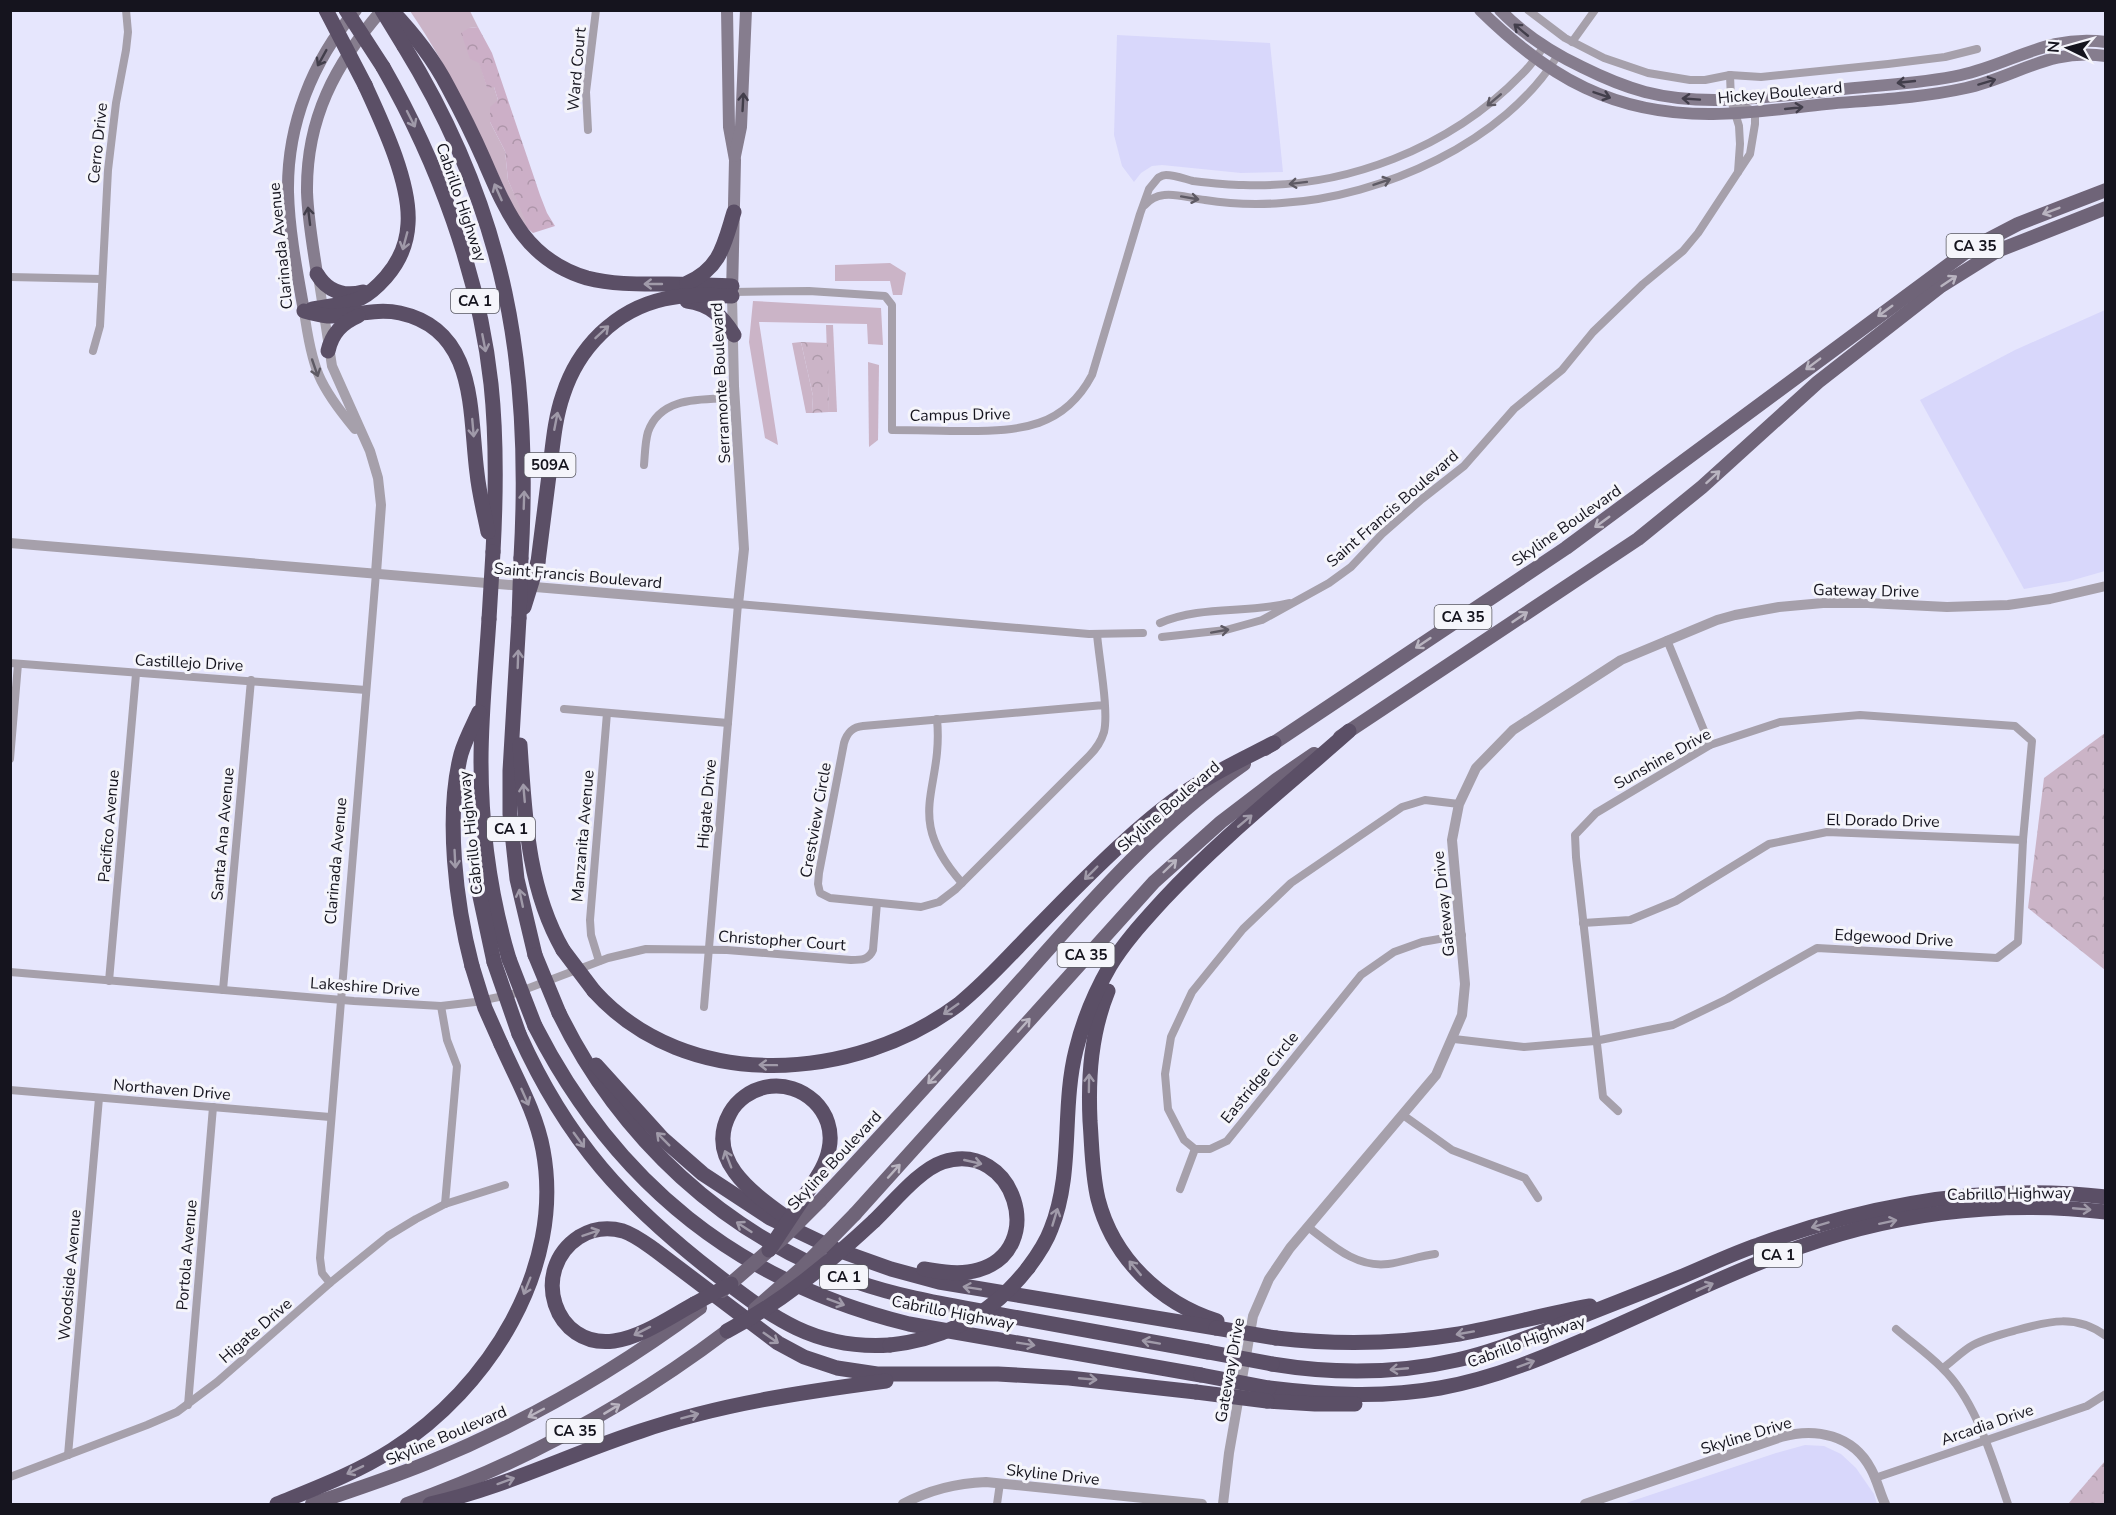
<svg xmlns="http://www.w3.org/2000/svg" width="2116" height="1515" viewBox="0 0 2116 1515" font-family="'Nunito Sans',sans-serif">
<defs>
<pattern id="forest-crowns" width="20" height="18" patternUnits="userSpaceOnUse" patternTransform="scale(1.5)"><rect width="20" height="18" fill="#ccafc7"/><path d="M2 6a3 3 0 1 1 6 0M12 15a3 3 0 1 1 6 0" fill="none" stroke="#ae96aa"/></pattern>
<pattern id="park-crowns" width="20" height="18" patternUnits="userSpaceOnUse" patternTransform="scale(1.5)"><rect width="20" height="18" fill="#cbb4c7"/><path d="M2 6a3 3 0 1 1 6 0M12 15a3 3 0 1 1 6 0" fill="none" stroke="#ad9aaa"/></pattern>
</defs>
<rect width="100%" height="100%" fill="#e6e6fd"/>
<g fill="#d8d7fb">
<path d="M1117 35 1270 43 1283 172 1241 173 1162 165 1152 166 1141 173 1134 182 1122 166 1114 135Z"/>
<path d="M2105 310V571L2070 581 2024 589 1920 400 2015 350Z"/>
<path d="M1805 1445 1824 1446 1841 1454 1856 1468 1874 1494 1877 1504H1623L1776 1453Z"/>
</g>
<g fill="#cbb4c7">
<path d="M410 11H470L478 27 469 28 487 87H494L498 100 490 122 505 151 508 180 527 222 526 227 517 215C484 144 454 75 410 11Z"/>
<path d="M890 263 906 273 902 295H893L890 281H835V265Z"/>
<path d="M753 301 881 308 883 345 868 344 867 324 759 322 778 445 765 438 749 342Z"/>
<path d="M826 325H833L837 412H829Z"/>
<path d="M801 342 813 396 812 413H806L792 343Z"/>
<path d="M868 362 879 365 878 440 869 447Z"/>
</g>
<path fill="url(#forest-crowns)" d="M478 27 492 53 540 195 547 213 555 226 533 233 526 227V222L508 180 505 151 490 122V107L498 100 494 87 487 88 479 63 470 59 461 33 469 28Z"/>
<g fill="url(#park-crowns)">
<path d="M801 342 828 343 829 412 812 413 813 396Z"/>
<path d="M2105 733V970L2028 908 2044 778Z"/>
<path d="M2105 1461V1504H2068Z"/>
</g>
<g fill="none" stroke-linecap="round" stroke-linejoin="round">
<g stroke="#a6a0ab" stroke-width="8">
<path d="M1528 10 1565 38 1604 58 1648 73 1690 80H1705L1730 75 1761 77 1888 64 1945 57 1977 49"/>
<path d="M1572 42 1595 10"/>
<path d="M1730 75 1731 100 1739 126 1740 144 1738 172"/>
<path d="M588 130 586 92 596 10"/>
<path d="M1145 205C1150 199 1156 196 1164 195 1177 193 1192 199 1205 200 1230 204 1256 205 1282 203 1382 197 1505 142 1558 55"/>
<path d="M10 277 102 279"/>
<path d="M732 292 809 291 885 296 892 305V430C917 430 941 431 966 431 1020 431 1064 428 1092 375L1140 214 1149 189 1158 178C1161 176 1162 175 1166 175 1175 175 1185 179 1193 181 1210 183 1227 185 1243 185 1345 189 1450 148 1521 75 1530 67 1537 56 1544 46"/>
<path d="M93 351 100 326 108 170 116 103 126 50 128 32 126 10"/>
<path d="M644 465C645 454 645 442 648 432 661 395 704 400 735 398"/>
<path d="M1160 623C1202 605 1247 614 1289 603"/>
<path d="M1097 634C1099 659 1109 711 1104 732 1101 742 1096 749 1089 756L956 889 939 902 921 907 830 898 820 893 818 884 819 873 844 743C847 733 852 727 863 726L1104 705"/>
<path d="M1162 637 1226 630 1262 620 1329 583 1351 567 1382 534 1422 499 1464 466 1514 409 1562 370 1593 332 1643 284 1683 251 1698 233 1750 154 1755 124V112L1732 100"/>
<path d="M1667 640 1710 745"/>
<path d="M10 663 366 690"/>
<path d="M564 709 728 723"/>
<path d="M937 719C944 791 902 815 962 883"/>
<path d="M10 759 18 664"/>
<path d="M1459 804 1425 800 1402 807 1291 883 1243 929 1192 992 1171 1037 1165 1074 1168 1109 1184 1140 1195 1149H1210L1227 1141 1361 975 1394 952 1422 942 1462 935"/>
<path d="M1583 923 1630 920 1676 901 1769 844 1827 832 2023 840"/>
<path d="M599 961 591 935 590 920 607 713"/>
<path d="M10 972 354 1001 441 1006 475 1002 513 994 608 958 646 949 727 950 851 960C861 960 869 960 873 950L877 903"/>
<path d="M109 981 136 674"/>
<path d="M223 990 251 680"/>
<path d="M441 1006 447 1040 457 1066 445 1204"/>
<path d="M704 1007 738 604 1089 634 1143 633"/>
<path d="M1454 1039 1524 1047 1595 1041 1673 1025 1727 999 1817 948 1997 958 2018 942 2023 840 2032 741 2015 726 1860 715 1780 722 1710 745 1596 813 1575 835 1576 857 1603 1097 1618 1111"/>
<path d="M10 1090 330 1117"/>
<path d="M1403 1115 1452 1150 1525 1178 1538 1198"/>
<path d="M1180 1189 1195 1149"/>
<path d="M1308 1227C1332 1245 1356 1268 1388 1264 1404 1262 1419 1256 1435 1254"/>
<path d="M330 1283 322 1273 320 1258 376 573"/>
<path d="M1896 1329C1911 1342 1928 1354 1942 1368 1976 1400 1993 1461 2008 1504"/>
<path d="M1943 1368C1953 1361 1962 1351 1973 1345 1986 1338 2002 1334 2017 1330 2049 1321 2076 1314 2106 1336"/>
<path d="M188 1405 213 1107"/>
<path d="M68 1455 99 1098"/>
<path d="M10 1477 147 1425 177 1412 217 1382 330 1283 388 1236 416 1219 445 1204 505 1185"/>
<path d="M1875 1478 2087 1406 2106 1394"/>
<path d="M997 1504 1000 1483"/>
</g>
<g stroke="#a6a0ab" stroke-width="10">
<path d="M318 276 332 366 370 451 378 478 381 505 376 573"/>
<path d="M304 311C312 368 318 385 355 429"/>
<path d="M10 543 738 604 744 549 734 386 732 296"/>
<path d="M903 1504C929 1490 956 1483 986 1482L1202 1504"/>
<path d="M1223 1504 1229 1453 1253 1316 1269 1279 1290 1248 1436 1075 1462 1015 1465 984 1452 840 1459 804 1476 768 1513 730 1621 660 1717 620 1735 615 1779 607 1823 603H1868L1947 607 2008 605 2050 599 2106 586"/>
<path d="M1585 1504 1781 1437C1816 1427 1853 1435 1871 1469 1877 1480 1880 1493 1885 1504"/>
</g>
<g stroke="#867d8e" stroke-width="12">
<path d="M727 10 729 127 735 160 732 294"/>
<path d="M1480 10C1549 78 1614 115 1713 114 1751 114 1789 108 1826 104 1872 100 1921 98 1966 88 2016 77 2051 47 2106 56"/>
<path d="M1500 10C1524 35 1551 52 1582 67 1602 77 1623 86 1645 92 1707 108 1772 96 1835 90 1877 85 1920 84 1961 75 2014 63 2048 34 2106 42"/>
<path d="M735 156 741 127 746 10"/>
<path d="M317 274C313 247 308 220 307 192 306 119 335 64 382 10"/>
<path d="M304 311C297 272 289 232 288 192 287 125 312 61 356 10"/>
</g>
<g stroke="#6f6478" stroke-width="14">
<path d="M1340 737 1638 539 1702 487 1818 382 1941 286 1997 251 2106 208"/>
<path d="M1265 749 1566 548 1970 249 2018 224 2106 190"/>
<path d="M820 1201C889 1128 956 1053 1022 979 1091 901 1159 823 1244 764"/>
<path d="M855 1214 1154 882 1221 822 1276 780 1314 754"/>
<path d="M312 1504C351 1491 390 1478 427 1463 525 1423 615 1371 700 1308"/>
<path d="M407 1504C524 1463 629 1405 727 1331"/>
</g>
<g stroke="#5b4f66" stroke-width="15">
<path d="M391 10C414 34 433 58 448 87 461 111 473 135 484 160 507 213 526 260 587 278 614 285 642 284 669 284 690 284 711 285 732 286"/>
<path d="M404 46C506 212 532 366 521 558"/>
<path d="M383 67C438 163 479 274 491 384 497 440 496 496 493 552"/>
<path d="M317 274C327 291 344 297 363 292"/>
<path d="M687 283C721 268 724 244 734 212"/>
<path d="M687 301C710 304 722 316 734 335"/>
<path d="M312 309C328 306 346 305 361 298 371 293 378 286 386 277 399 262 407 244 408 224 411 183 382 122 365 85"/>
<path d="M304 311C313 313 322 316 331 316 354 316 376 308 400 313 478 330 469 413 477 473 479 493 484 512 488 532"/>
<path d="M328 351C332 333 342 323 358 316"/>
<path d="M538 562C542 530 546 498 550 467 553 443 555 418 563 395 578 348 615 310 664 299 686 294 710 295 732 296"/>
<path d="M519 618 510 771V814L517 879 535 955"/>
<path d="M489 619C486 666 481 714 481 761 481 828 490 895 509 959"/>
<path d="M520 745C525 816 527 887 563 950"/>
<path d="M481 846 476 878 494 962"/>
<path d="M472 966C456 905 445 816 461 754 465 740 473 725 479 712"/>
<path d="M594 991C687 1094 855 1082 959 1004 980 987 999 967 1018 947 1053 911 1089 873 1127 839 1146 822 1166 805 1187 791 1214 772 1245 758 1274 743"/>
<path d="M1108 991C1091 1033 1088 1076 1090 1121 1092 1147 1092 1174 1098 1199 1113 1258 1160 1303 1217 1321"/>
<path d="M559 1013C620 1138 725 1236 857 1282 906 1299 957 1306 1008 1316 1075 1328 1141 1340 1208 1352"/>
<path d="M535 1026C615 1183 738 1282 909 1324L1201 1375"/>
<path d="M519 1034C567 1141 625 1204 717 1275 773 1318 815 1350 890 1345"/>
<path d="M596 1065 663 1139 703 1174 770 1218 835 1249 891 1269 939 1282 1216 1328"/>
<path d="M787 1218C754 1194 704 1160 730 1113 737 1100 751 1090 766 1087 803 1080 837 1112 829 1149 826 1166 815 1180 806 1194"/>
<path d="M874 1221C893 1203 919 1170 943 1162 1014 1139 1049 1250 978 1270 961 1275 941 1272 924 1269"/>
<path d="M1028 1268C1037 1256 1046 1243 1051 1229 1074 1172 1061 1109 1076 1050 1083 1021 1095 992 1110 966 1125 941 1145 920 1164 899 1221 838 1287 786 1349 731"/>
<path d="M694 1304C670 1317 642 1337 614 1341 554 1349 529 1270 579 1237 592 1229 608 1227 623 1231 635 1235 645 1243 655 1250L778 1343 804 1357 837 1368 877 1374H998L1069 1378 1196 1392"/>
<path d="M1276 1338C1337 1345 1398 1344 1459 1334 1503 1326 1546 1314 1590 1306"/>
<path d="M1272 1364C1333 1374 1396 1374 1457 1360 1493 1352 1526 1338 1560 1325 1599 1309 1639 1294 1678 1278 1705 1267 1731 1254 1758 1245 1870 1204 1986 1183 2106 1197"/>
<path d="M1269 1388C1326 1395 1383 1398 1440 1388 1496 1378 1547 1356 1598 1334 1659 1307 1719 1278 1781 1254 1884 1214 1996 1199 2106 1212"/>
<path d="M1267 1401 1315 1404H1355"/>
<path d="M277 1504C316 1488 356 1473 392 1450 489 1388 565 1268 543 1150 536 1112 516 1078 501 1044"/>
<path d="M430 1504C503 1488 570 1454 641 1431 720 1404 803 1392 886 1381"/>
</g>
<g stroke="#6f6478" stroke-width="14">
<path d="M722 1291 782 1239 820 1201"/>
<path d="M755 1309 804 1266 855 1214"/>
</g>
<g stroke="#5b4f66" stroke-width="15">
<path d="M326 10 365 85"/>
<path d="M346 10 383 67"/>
<path d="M382 10 404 46"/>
<path d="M524 607 538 562"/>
<path d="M519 618 521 558"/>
<path d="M489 619 493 552"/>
<path d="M563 950 594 991"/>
<path d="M535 955 559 1013"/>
<path d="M509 959 535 1026"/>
<path d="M494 962 519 1034"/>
<path d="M472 966 485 1008 501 1044"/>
<path d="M769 1250 806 1194"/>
<path d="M694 1304 731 1284"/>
<path d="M1216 1328 1276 1338"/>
<path d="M727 1331C782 1302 829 1263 874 1221"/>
<path d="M890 1345C946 1339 993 1313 1028 1268"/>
<path d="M1208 1352 1272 1364"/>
<path d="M1201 1375 1269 1388"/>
<path d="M1196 1392 1267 1401"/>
</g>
</g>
<defs><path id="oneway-shaft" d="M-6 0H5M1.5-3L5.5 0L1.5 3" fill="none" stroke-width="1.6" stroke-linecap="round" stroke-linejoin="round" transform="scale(1.5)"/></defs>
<g stroke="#423e4b">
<use href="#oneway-shaft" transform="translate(1521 30) rotate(-140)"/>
<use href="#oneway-shaft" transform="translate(322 58) rotate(119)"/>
<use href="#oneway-shaft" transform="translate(1906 82) rotate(174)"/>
<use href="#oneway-shaft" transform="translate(1987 82) rotate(-17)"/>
<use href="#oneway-shaft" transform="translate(1602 95) rotate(19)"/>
<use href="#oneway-shaft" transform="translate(1691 99) rotate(-176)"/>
<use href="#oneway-shaft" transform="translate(743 102) rotate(-87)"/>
<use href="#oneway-shaft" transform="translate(1794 108) rotate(-6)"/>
<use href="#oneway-shaft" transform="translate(309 216) rotate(-97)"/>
</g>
<g stroke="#5e5a64">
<use href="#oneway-shaft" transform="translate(1494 100) rotate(140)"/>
<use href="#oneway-shaft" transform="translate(1382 182) rotate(-19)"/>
<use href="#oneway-shaft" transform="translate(1298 183) rotate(173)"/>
<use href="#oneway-shaft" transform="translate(1190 198) rotate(10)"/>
<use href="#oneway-shaft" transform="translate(315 368) rotate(71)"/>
<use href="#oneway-shaft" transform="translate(1220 631) rotate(-10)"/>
</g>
<g stroke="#a09aa9">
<use href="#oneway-shaft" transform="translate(411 119) rotate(63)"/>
<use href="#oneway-shaft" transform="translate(498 192) rotate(-114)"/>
<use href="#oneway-shaft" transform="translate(405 241) rotate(105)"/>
<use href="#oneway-shaft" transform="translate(653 284) rotate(-180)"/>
<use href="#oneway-shaft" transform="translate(602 332) rotate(-43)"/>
<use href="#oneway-shaft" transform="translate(484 343) rotate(79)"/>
<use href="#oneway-shaft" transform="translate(556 421) rotate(-79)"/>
<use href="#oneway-shaft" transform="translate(473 428) rotate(85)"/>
<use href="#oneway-shaft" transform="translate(524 500) rotate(-88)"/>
<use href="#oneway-shaft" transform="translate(518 659) rotate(-88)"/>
<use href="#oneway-shaft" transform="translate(524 793) rotate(-95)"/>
<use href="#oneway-shaft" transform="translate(1245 821) rotate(-40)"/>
<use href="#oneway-shaft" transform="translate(455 859) rotate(87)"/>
<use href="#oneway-shaft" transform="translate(1091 873) rotate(135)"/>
<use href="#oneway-shaft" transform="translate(521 898) rotate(-102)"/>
<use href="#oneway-shaft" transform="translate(951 1009) rotate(145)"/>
<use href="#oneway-shaft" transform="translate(768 1065) rotate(-179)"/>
<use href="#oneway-shaft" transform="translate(1089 1083) rotate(-89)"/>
<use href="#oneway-shaft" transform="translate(525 1097) rotate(66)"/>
<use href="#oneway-shaft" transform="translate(663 1139) rotate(-135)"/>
<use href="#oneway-shaft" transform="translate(579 1140) rotate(54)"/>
<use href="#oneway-shaft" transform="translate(728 1159) rotate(-111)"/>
<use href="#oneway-shaft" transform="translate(973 1162) rotate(13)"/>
<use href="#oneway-shaft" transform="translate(2082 1209) rotate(5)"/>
<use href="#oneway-shaft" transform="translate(1055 1217) rotate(-73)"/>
<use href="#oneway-shaft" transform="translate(1888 1222) rotate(-12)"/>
<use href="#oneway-shaft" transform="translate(1820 1225) rotate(163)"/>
<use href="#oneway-shaft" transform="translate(744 1227) rotate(-147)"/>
<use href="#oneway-shaft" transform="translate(591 1233) rotate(-19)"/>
<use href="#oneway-shaft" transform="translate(1135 1268) rotate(-130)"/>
<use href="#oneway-shaft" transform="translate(527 1286) rotate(112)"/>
<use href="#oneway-shaft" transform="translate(1705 1287) rotate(-24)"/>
<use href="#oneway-shaft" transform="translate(972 1288) rotate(-171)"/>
<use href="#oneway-shaft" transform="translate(836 1302) rotate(20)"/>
<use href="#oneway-shaft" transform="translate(642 1331) rotate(153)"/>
<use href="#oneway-shaft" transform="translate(1465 1333) rotate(170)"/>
<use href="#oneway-shaft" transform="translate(771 1338) rotate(35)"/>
<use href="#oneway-shaft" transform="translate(1151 1342) rotate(-170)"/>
<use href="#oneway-shaft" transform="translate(1026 1344) rotate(9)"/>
<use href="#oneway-shaft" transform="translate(1526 1364) rotate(-20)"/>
<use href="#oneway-shaft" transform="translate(1399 1369) rotate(175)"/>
<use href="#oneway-shaft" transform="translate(1088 1379) rotate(5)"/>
<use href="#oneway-shaft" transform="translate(690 1416) rotate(-15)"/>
<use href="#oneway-shaft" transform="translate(355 1470) rotate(154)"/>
<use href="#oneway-shaft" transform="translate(506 1481) rotate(-20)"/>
</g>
<g stroke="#b9b4c0">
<use href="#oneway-shaft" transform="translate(2051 211) rotate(159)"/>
<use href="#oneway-shaft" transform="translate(1949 281) rotate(-34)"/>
<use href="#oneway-shaft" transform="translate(1885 311) rotate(144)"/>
<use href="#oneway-shaft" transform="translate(1813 364) rotate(143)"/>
<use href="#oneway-shaft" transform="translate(1713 477) rotate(-42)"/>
<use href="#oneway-shaft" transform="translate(1602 522) rotate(144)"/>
<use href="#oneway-shaft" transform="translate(1520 617) rotate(-34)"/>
<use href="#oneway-shaft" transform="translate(1423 643) rotate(146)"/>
<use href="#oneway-shaft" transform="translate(1170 866) rotate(-44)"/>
<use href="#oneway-shaft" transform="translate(1024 1025) rotate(-48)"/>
<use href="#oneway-shaft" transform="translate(934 1077) rotate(133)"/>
<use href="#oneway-shaft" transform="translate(894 1171) rotate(-48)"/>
<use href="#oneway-shaft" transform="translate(612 1409) rotate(-31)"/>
<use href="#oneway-shaft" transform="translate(536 1413) rotate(152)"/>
</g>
<g text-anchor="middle" stroke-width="6" stroke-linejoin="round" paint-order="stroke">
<g fill="#f5f5fb" stroke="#585860" stroke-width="1.5">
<rect x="1946.5" y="234" width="57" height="24" rx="4.5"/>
<rect x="451" y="289" width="48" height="24" rx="4.5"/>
<rect x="524.5" y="453" width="51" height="24" rx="4.5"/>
<rect x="1434.5" y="605" width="57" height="24" rx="4.5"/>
<rect x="487" y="817" width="48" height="24" rx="4.5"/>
<rect x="1057.5" y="943" width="57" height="24" rx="4.5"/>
<rect x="1754" y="1243" width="48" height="24" rx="4.5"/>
<rect x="820" y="1265" width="48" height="24" rx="4.5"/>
<rect x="546.5" y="1419" width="57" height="24" rx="4.5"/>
</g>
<g font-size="15" font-weight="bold" fill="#15141e">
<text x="1975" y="251">CA 35</text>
<text x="475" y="306">CA 1</text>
<text x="550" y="470">509A</text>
<text x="1463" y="622">CA 35</text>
<text x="511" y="834">CA 1</text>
<text x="1086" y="960">CA 35</text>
<text x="1778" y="1260">CA 1</text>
<text x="844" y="1282">CA 1</text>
<text x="575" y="1436">CA 35</text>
</g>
<g font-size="16" fill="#15141e" stroke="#f5f5fb">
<text transform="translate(576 69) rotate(-85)" y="6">Ward Court</text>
<text transform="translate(1780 92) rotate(-5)" y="6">Hickey Boulevard</text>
<text transform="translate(97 143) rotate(-84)" y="6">Cerro Drive</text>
<text transform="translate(462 202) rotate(71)" y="6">Cabrillo Highway</text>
<text transform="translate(280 246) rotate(-96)" y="6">Clarinada Avenue</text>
<text transform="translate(720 383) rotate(-93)" y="6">Serramonte Boulevard</text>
<text transform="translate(960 414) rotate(-1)" y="6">Campus Drive</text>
<text transform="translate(1392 508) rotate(-41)" y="6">Saint Francis Boulevard</text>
<text transform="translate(1566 525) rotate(-35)" y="6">Skyline Boulevard</text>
<text transform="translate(578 575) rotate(5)" y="6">Saint Francis Boulevard</text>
<text transform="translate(1866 590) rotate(1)" y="6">Gateway Drive</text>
<text transform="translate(189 662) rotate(3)" y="6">Castillejo Drive</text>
<text transform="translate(1662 758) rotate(-29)" y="6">Sunshine Drive</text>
<text transform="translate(706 804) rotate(-85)" y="6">Higate Drive</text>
<text transform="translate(1168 806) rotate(-41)" y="6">Skyline Boulevard</text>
<text transform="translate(815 820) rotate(-80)" y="6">Crestview Circle</text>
<text transform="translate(1883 820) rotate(1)" y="6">El Dorado Drive</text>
<text transform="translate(108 826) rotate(-85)" y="6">Pacifico Avenue</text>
<text transform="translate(470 833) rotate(-96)" y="6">Cabrillo Highway</text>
<text transform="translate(222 834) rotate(-85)" y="6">Santa Ana Avenue</text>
<text transform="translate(582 836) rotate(-85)" y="6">Manzanita Avenue</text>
<text transform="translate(335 861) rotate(-85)" y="6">Clarinada Avenue</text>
<text transform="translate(1443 904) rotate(-96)" y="6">Gateway Drive</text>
<text transform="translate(1894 937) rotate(3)" y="6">Edgewood Drive</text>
<text transform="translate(782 940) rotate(4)" y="6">Christopher Court</text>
<text transform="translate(365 986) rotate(4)" y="6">Lakeshire Drive</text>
<text transform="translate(1259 1077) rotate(-51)" y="6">Eastridge Circle</text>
<text transform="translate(172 1089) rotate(5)" y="6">Northaven Drive</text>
<text transform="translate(834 1160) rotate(-47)" y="6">Skyline Boulevard</text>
<text transform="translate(2009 1193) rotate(-1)" y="6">Cabrillo Highway</text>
<text transform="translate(186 1255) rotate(-85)" y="6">Portola Avenue</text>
<text transform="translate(69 1275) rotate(-85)" y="6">Woodside Avenue</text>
<text transform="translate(953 1312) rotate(11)" y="6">Cabrillo Highway</text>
<text transform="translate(255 1330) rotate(-41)" y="6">Higate Drive</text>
<text transform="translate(1526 1341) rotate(-20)" y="6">Cabrillo Highway</text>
<text transform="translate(1229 1370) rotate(-80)" y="6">Gateway Drive</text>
<text transform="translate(1987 1424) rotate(-19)" y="6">Arcadia Drive</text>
<text transform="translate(446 1435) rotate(-23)" y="6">Skyline Boulevard</text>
<text transform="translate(1746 1435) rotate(-17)" y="6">Skyline Drive</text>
<text transform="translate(1053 1474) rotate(6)" y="6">Skyline Drive</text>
</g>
</g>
<rect width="2116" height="1515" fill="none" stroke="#15141e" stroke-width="24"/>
<g transform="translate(2068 48) rotate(275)" stroke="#f5f5fb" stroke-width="4.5" paint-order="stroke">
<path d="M0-4.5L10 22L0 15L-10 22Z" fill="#15141e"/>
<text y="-9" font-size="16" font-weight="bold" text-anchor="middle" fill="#15141e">N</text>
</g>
</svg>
